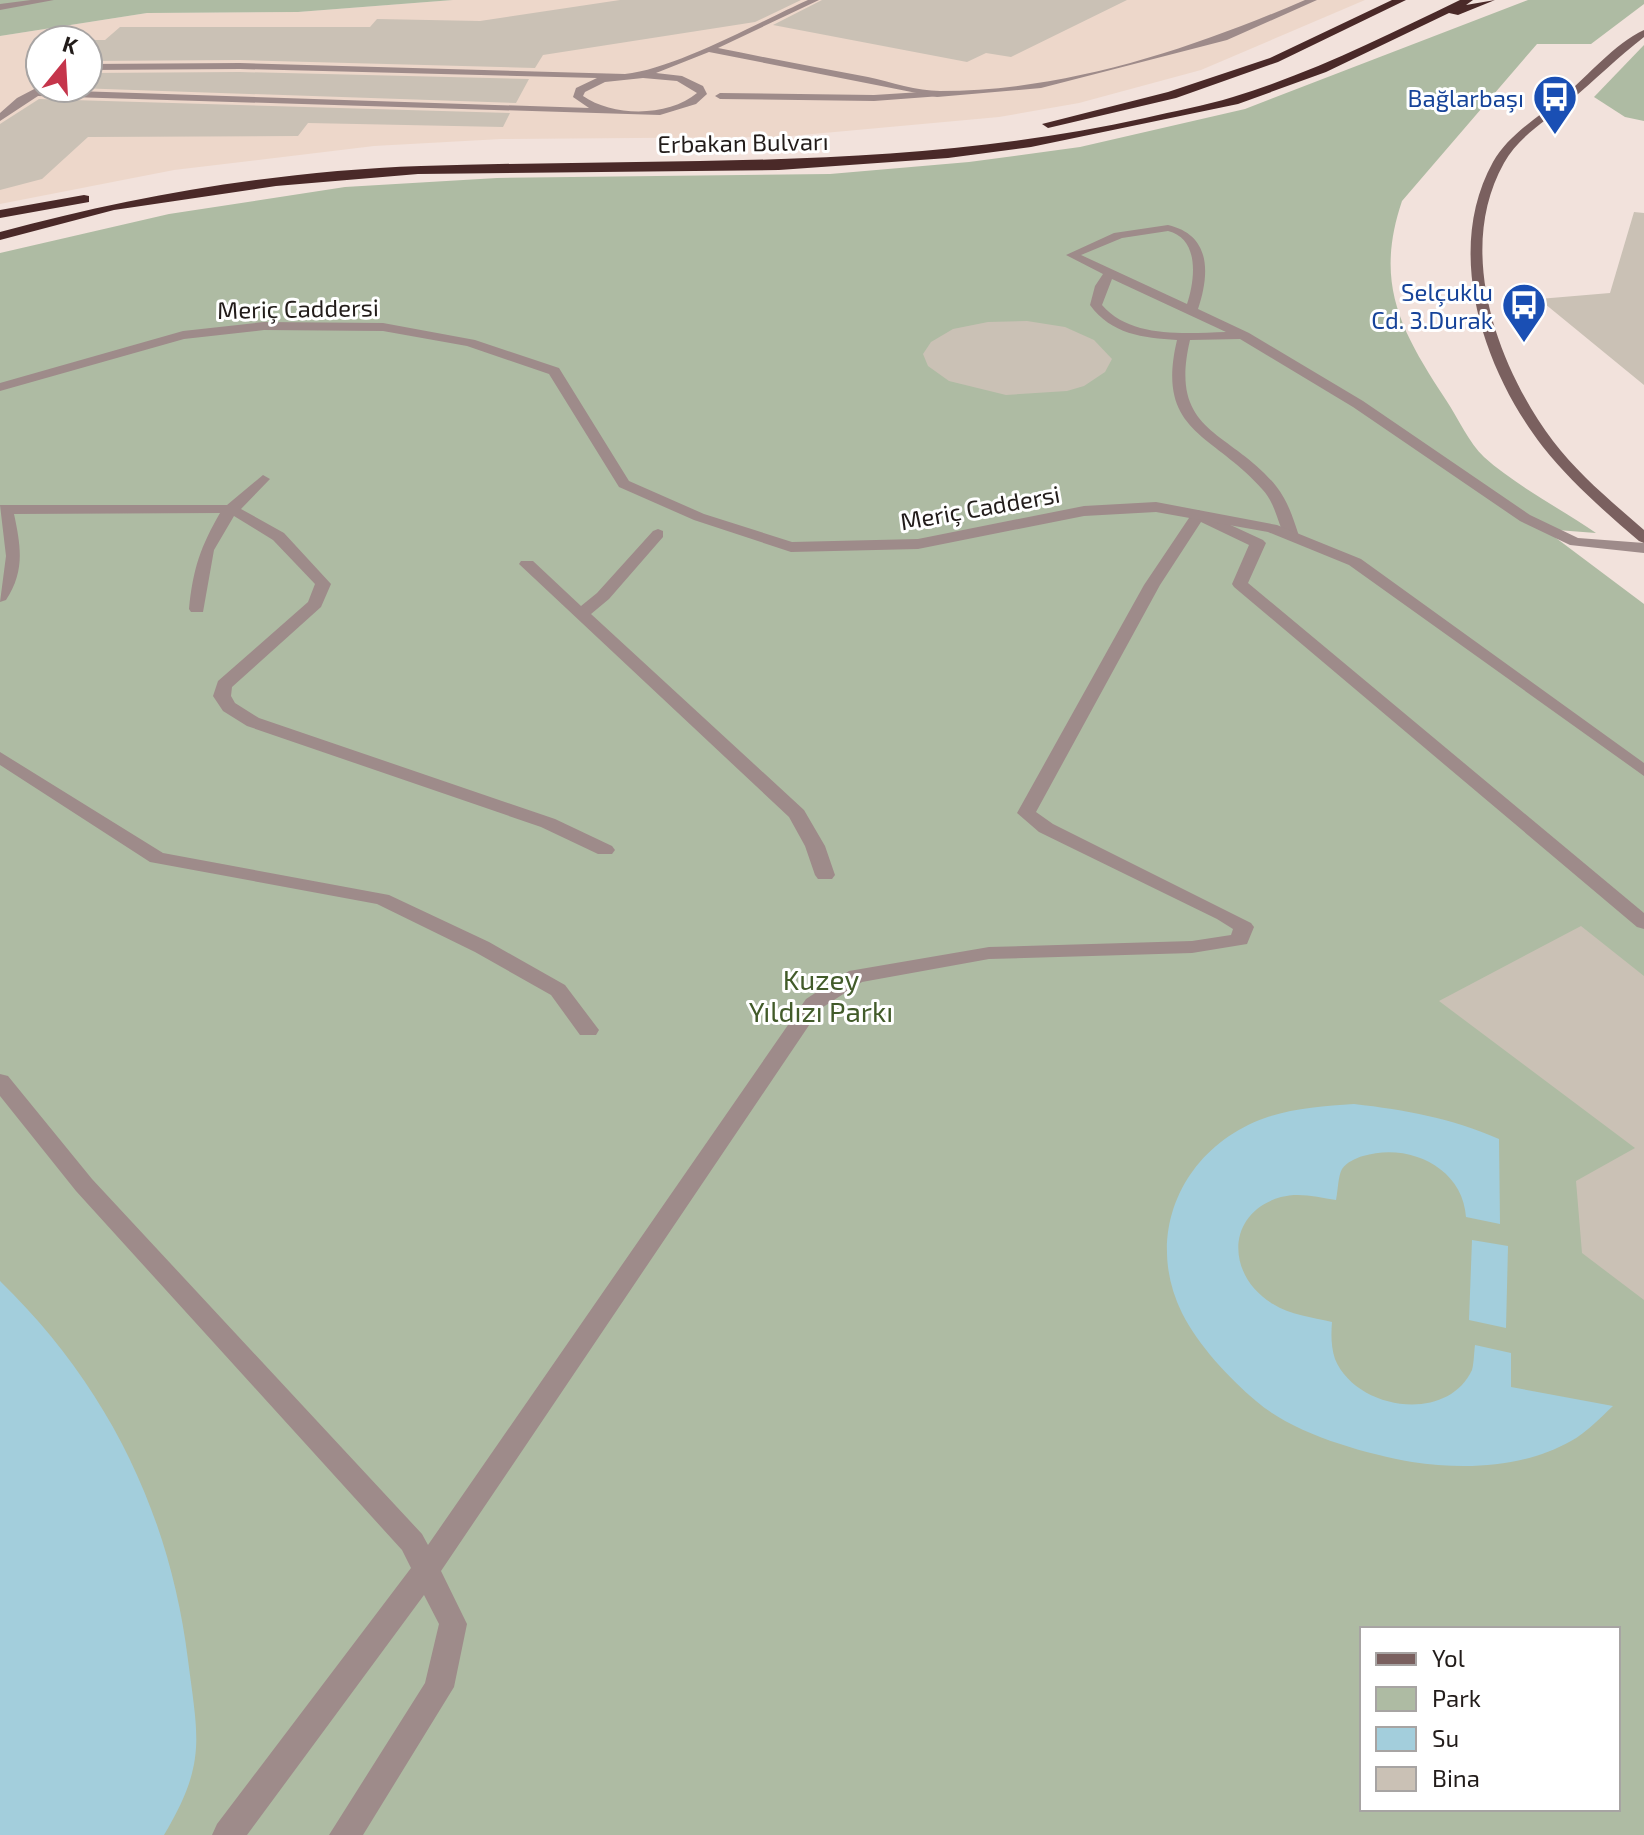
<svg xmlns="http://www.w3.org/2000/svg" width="1644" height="1835" viewBox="0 0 1644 1835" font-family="'Exo 2',sans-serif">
<rect width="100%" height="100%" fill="#f2e2dc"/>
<!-- education -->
<path fill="#edd7ca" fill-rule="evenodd" d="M453,0H1365L1201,70L1079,103L999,117L780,137L501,139L374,146L174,170L0,204V36L147,13L298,12ZM40,40H88V88H40Z"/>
<!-- green -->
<g fill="#aebba3" fill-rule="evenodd">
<path d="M0,0H453L298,12L147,13L0,36Z"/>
<path d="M1528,0H1644V4L1591,44H1537L1402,201C1374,284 1401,331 1446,400C1458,418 1469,443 1484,457C1515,485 1561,509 1596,533L1544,529L1644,604V1835H0V253L169,214L345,187L497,178L830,174L969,162L1080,147L1245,109ZM1362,1629H1618V1809H1362Z"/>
<path d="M1644,45V121L1625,117L1594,97Z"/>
</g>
<!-- water -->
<g fill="#a3cedc">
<path d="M1354,1104C1406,1110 1451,1118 1499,1139L1500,1224L1466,1217C1463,1167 1408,1142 1363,1156C1356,1158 1347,1162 1342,1169C1338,1176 1338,1191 1336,1200C1318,1197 1299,1192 1281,1197C1225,1213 1226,1276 1273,1304C1290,1315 1312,1317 1332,1322C1331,1334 1331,1347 1335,1359C1356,1410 1447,1424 1472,1370C1474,1363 1474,1352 1475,1345L1511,1353V1387L1613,1406C1600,1418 1586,1433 1571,1441C1523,1468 1465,1470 1412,1462C1363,1453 1294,1434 1256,1401C1229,1378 1198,1345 1182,1313C1143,1234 1183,1147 1265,1118C1293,1108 1324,1106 1354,1104Z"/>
<path d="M1472,1240L1508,1246L1506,1328L1469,1320Z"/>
<path d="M0,1281C107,1385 170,1513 188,1660C198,1738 207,1763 164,1835H0Z"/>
</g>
<!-- building -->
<g fill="#cac1b5">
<path d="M620,0H801L755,22L543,55L535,68L240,60L88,61V40H105L120,27H370L377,19L480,21Z"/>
<path d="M822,0H1127L1011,57L986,53L967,62L773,25Z"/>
<path d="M240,72L529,79L516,103L76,88H88V73Z"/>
<path d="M39,99L510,113L503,127L308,123L298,136L88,137L42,179L0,190V124Z"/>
<path d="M1634,212L1644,213V385L1539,299L1610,293Z"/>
<path d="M1027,321L1065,327L1094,340L1112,359L1105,372L1084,386L1067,391L1006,395L949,381L928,366L923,354L931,342L953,329L988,322Z"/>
<path d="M1581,926L1644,976V1300L1582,1253L1576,1181L1635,1148L1439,1001Z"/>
</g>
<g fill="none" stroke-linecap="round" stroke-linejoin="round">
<!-- lane -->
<g fill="#9e8b8a" fill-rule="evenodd">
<path d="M31,0H54L0,10V4Z"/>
<path d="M937,91L941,96L874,101L720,99L715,96L720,93L874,95Z"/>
<path d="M1168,225C1211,235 1210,273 1198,309L1249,333L1363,401L1530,515L1578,538L1644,543V553L1570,545L1520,521L1353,407L1240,339L1190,340C1168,434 1229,429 1276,486C1288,501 1293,518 1299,536L1296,539H1286C1277,522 1276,504 1262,489C1213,433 1155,433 1177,340C1143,338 1111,334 1090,305L1095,286L1103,274L1066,255L1114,233ZM1168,231C1200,239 1195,280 1187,304L1081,255L1122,238ZM1112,279L1226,332C1186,333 1131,339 1102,305Z"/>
<path d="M263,475L270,479L241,509L284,533L331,584L321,607L232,687L231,696L235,703L259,718L555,819L612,846L615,850L612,854H598L541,827L247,726L223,711L213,696L218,681L308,602L315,584L273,540L234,516L214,550L203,612H191L189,609C193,568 201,546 220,513L14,514C21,547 25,571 6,600L0,602L6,556L0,505H227Z"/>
<path d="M1198,510L1263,540L1266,543L1248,583L1644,913V929L1637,927L1234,587L1232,584L1249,545L1201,522L1160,585L1036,812L1053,824L1251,923L1254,927L1247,944L1192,953L989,959L862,982L820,1009L441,1571L467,1624L454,1687L363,1835H329L425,1683L439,1624L424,1595L247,1835H212L217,1824L411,1568L402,1550L76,1191L0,1096V1074L8,1076L92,1179L422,1534L428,1545L806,999L849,971L989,947L1192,941L1231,935L1233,929L1217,919L1039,832L1017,813L1144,585L1193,512Z"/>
<path d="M658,529L663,531V537L609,599L591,614L804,810L825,846L835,875L832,879H818L815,875L805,846L789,817L519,564L521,561H533L581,606L597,593L653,531Z"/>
<path d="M0,752L163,853L389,895L489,942L565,985L599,1030L596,1035H580L551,995L475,952L377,904L150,862L0,765Z"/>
</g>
<!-- street -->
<g fill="#9e8b8a" fill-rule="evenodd">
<path d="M808,0H819L718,48C768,58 818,68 868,77C891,82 917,91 940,91C1066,91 1191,49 1305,0H1317L1227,40L1041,88L937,97L709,52L656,73L682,76L703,86L707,94L696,104L660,115L38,96L0,121V113L17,98L40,86L48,88L46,90L589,108L573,97L576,88L597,78L240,69L88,70V64L240,63L625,74C675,69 759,22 808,0ZM643,78L677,81L697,93C669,117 613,117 583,96L585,92L605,82Z"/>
<path d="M264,322L383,323L475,340L559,368L629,481L704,514L792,542L918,539L1084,506L1156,502L1277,525L1361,559L1644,763V776L1349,565L1268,532L1156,512L1084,516L918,549L791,552L694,520L619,487L549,374L467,346L383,331L264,330L184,339L0,391V383L183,331Z"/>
</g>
<!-- secondary -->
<path fill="#7a605f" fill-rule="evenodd" d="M1644,30V37C1618,57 1595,80 1570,101C1548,119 1518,137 1504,163C1455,250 1497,366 1553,441C1579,475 1612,502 1644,530V543L1639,541C1605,512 1571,482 1543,447C1484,371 1443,252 1493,162C1509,134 1540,116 1564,96C1589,75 1614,44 1644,30Z"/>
<!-- highway -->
<g fill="#4a2928" fill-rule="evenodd">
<path d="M1392,0H1406L1278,62L1176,98L1048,128L1042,124L1168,92L1270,58Z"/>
<path d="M1460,0H1473L1466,5L1495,0L1458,15L1449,13L1326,72L1238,104L1031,147L948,158L779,170L418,174L276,186L114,210L0,240V232C137,195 279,171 421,166C664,158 906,171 1145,118C1174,111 1204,106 1233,97C1312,73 1385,36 1460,0Z"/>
<path d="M84,195L89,196V202L0,218V210Z"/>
</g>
</g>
<!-- icons -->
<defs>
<g id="bus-pin" transform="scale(2.3)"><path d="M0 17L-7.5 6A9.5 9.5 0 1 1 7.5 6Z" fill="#1a4fb4" stroke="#fff"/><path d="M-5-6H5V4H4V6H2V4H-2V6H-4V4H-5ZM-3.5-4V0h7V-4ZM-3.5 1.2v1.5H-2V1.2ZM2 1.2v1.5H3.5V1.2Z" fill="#fff"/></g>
</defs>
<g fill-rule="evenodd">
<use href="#bus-pin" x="1555" y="97"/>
<use href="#bus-pin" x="1524" y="305"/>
</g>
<g text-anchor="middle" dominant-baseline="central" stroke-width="6" stroke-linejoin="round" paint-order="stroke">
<!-- far-transit labels -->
<g font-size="24" fill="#164399" stroke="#fff" text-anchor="end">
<text x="1524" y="97">Bağlarbaşı</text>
<text x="1493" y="291">Selçuklu<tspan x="1493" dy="28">Cd. 3.Durak</tspan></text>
</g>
<!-- far-street labels -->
<g font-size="24" fill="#221c1a" stroke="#fff">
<text transform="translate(743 142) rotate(-1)">Erbakan Bulvarı</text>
<text transform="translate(298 308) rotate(-1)">Meriç Caddersi</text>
<text transform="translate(980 507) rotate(-10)">Meriç Caddersi</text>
</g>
<!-- park labels -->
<g font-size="28" fill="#425b2a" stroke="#fff">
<text x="821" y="979">Kuzey<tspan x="821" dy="32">Yıldızı Parkı</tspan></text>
</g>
</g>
<!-- legend -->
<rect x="1360" y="1627" width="260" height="184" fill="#ffffff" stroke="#a7a4a3" stroke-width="2"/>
<rect x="1376" y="1653" width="40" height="12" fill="#7a605f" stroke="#a7a4a3" stroke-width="2"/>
<text x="1432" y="1667" font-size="24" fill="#221c1a">Yol</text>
<rect x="1376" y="1687" width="40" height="24" fill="#aebba3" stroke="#a7a4a3" stroke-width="2"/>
<text x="1432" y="1707" font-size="24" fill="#221c1a">Park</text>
<rect x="1376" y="1727" width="40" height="24" fill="#a3cedc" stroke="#a7a4a3" stroke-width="2"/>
<text x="1432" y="1747" font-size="24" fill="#221c1a">Su</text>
<rect x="1376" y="1767" width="40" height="24" fill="#cac1b5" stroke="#a7a4a3" stroke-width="2"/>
<text x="1432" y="1787" font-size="24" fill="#221c1a">Bina</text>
<!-- north arrow -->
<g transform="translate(64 64) rotate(18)"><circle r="38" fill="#ffffff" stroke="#a7a4a3" stroke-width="2"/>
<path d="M0-6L14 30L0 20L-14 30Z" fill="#c5354b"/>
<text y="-12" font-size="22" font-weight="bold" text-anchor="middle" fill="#221c1a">K</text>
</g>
</svg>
